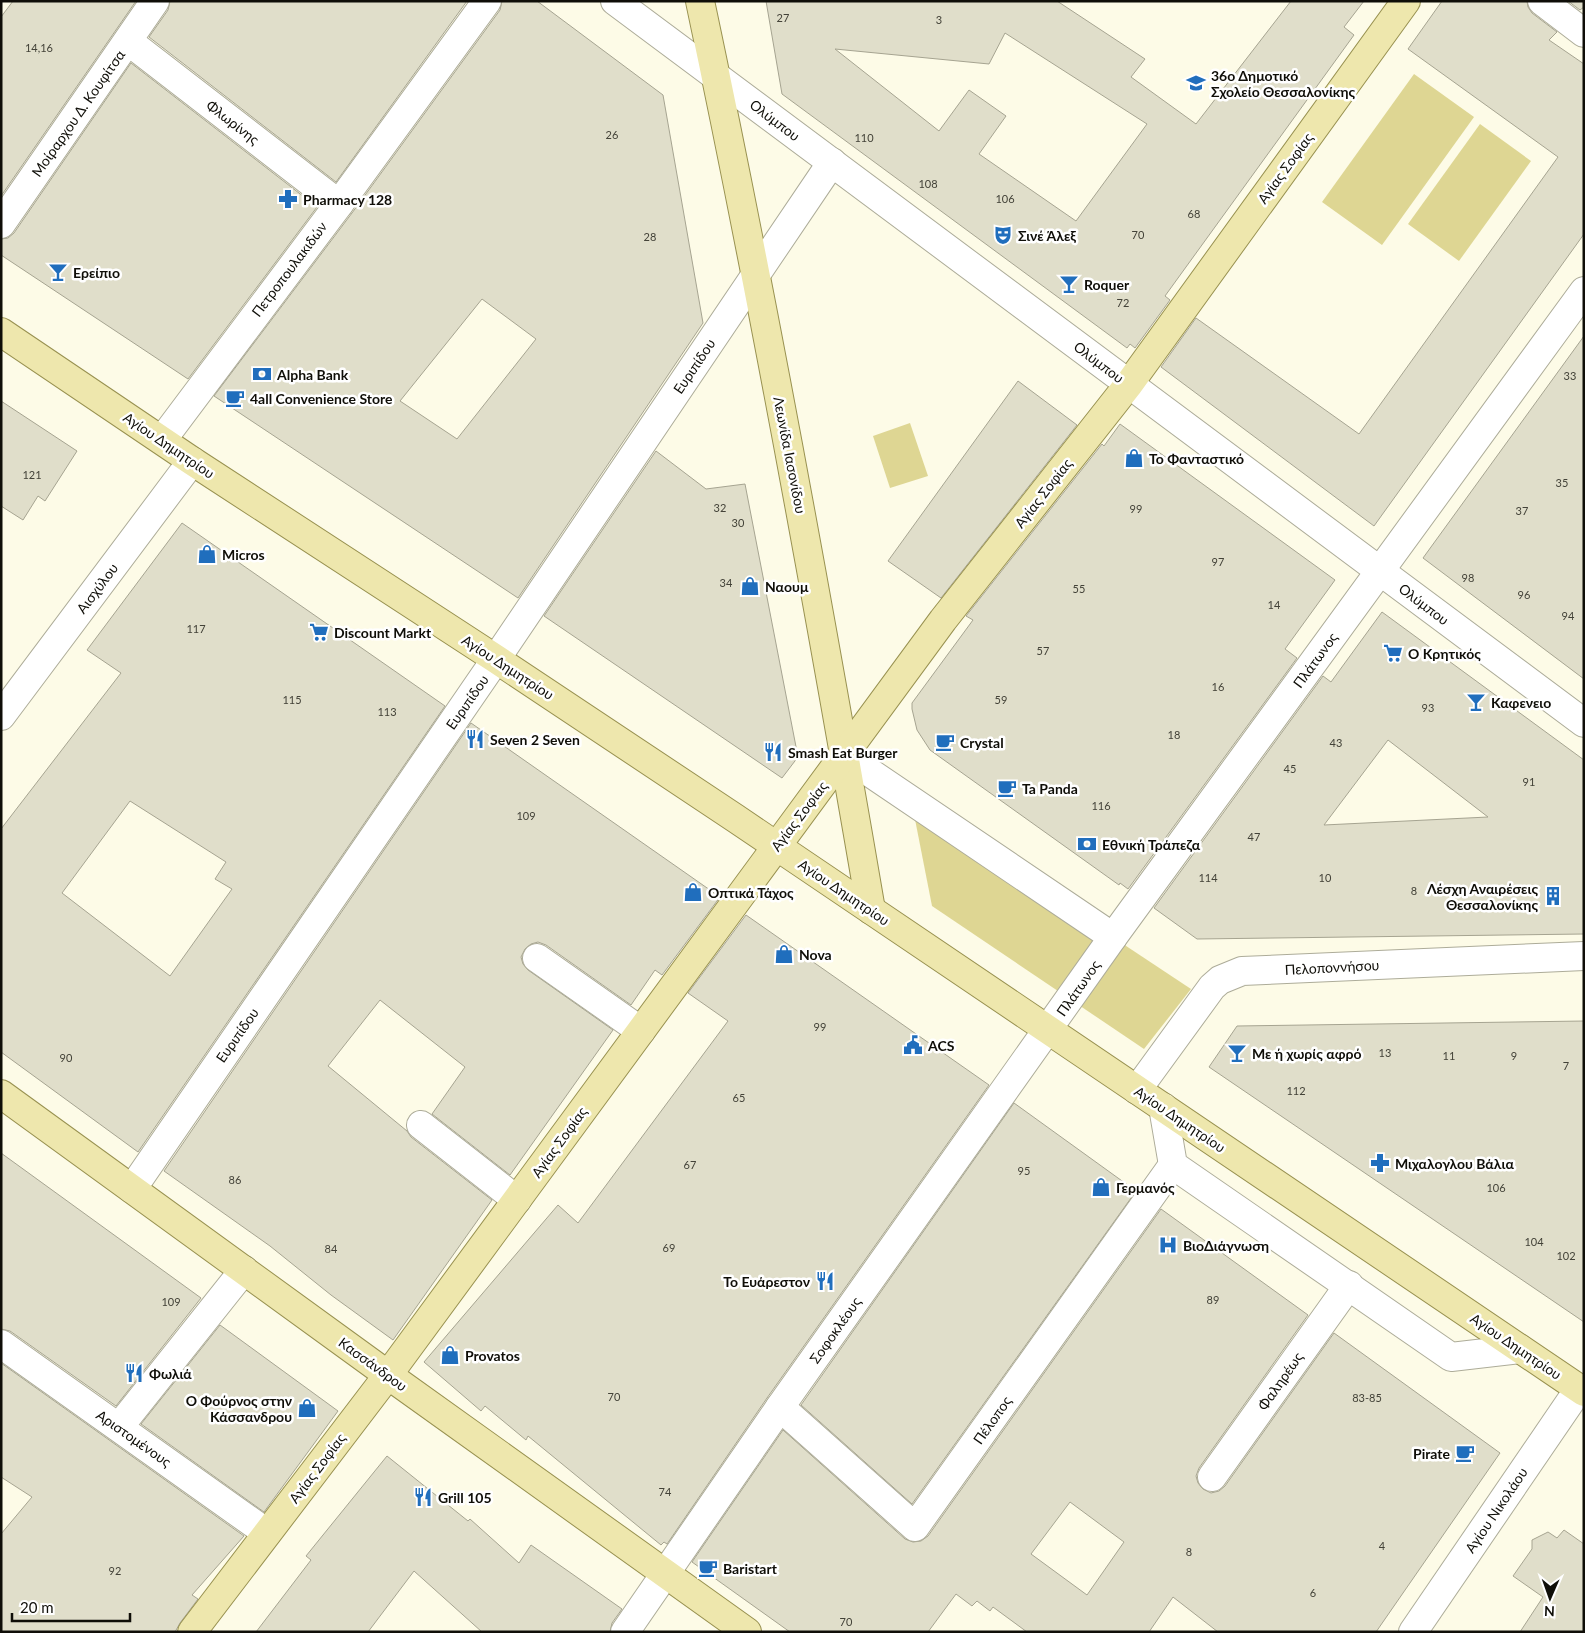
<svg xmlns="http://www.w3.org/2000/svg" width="1585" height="1633" viewBox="0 0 1585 1633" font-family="Lato,sans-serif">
<rect width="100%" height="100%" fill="#fdfbe7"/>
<!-- green -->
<g fill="#ded693">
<path d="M1414,74L1474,117L1382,245L1322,202Z"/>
<path d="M1480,124L1531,161L1459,261L1408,224Z"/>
<path d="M910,423L928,476L890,488L873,436Z"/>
<path d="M912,804L1191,989L1144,1049L932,906Z"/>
</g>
<!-- building -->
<g fill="#e0deca" stroke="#a6a491" fill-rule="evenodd">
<path d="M13,1H136L1,196V17Z"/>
<path d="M170,1H467L336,182L149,37L168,10Z"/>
<path d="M502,1H537L663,95L703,323L518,598L214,396L352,213L500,10ZM482,299L536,339L457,439L400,401Z"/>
<path d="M766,1H1057L1145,59L1131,77L1196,124L1291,1H1364L1344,27L1354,35L1165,296L1170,300L1135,348L1130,344L1127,348L782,94ZM1005,33L1147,124L1076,221L979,154L1006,116L969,90L939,131L835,49L989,64Z"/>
<path d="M1442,1H1527L1528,7L1532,13L1557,32L1549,40L1584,64V234L1374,526L1161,367L1196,318L1359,434L1558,157L1408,49Z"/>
<path d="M1568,1H1584V7L1580,10Z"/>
<path d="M131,63L317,207L188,379L1,255V239L8,238L14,233Z"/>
<path d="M1584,336V679L1423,558Z"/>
<path d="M1018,381L1077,425L941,598L888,561Z"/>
<path d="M1,401L77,451L45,501L38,496L23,520L1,506Z"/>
<path d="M1120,424L1335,580L1285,649L1297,658L1128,889L1120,883L1119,885L930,750L917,730L912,709V703L973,620L966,616L1102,444L1104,446Z"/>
<path d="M656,451L706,489L745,484L798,757L782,778L544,616Z"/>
<path d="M182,523L445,706L138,1152L1,1052V829L121,673L87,650ZM130,801L226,862L215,879L232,889L170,976L62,893Z"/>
<path d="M1382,612L1584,760V934L1197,939L1154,908L1323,676L1331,682ZM1388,740L1488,817L1324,825Z"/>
<path d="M471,723L720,897L662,975L655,970L631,1005L546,945L538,942L531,944L525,949L521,957L523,964L528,970L613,1030L510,1175L432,1114L465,1067L380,1000L328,1066L407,1131L411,1137L492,1200L393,1340L331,1295L270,1246L164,1171Z"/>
<path d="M746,915L989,1085L767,1398L667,1544L664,1542L661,1545L528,1436L526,1440L485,1406L481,1411L424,1362L558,1205L578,1223L728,1021L688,993Z"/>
<path d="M1584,1021V1322L1209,1067L1237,1026Z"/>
<path d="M1014,1103L1136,1191L912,1504L801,1405Z"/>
<path d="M1,1153L201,1298L116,1406L10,1331L1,1329Z"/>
<path d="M1161,1209L1308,1315L1199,1468L1196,1476L1198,1483L1203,1489L1211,1493L1219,1491L1225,1486L1334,1333L1500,1453L1376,1632H1218L1173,1597L1149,1632H1027L993,1607L990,1611L977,1601L972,1606L956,1594L928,1632H790L692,1562L783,1430L905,1539L913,1542L921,1541L928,1536ZM1070,1502L1124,1542L1087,1595L1031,1554Z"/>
<path d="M220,1325L338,1411L264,1512L141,1424Z"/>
<path d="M1,1363L244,1536L192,1595L198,1599L180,1623L175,1632H1V1534L32,1497L1,1477Z"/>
<path d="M387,1456L468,1521L470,1519L519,1563L531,1545L622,1609L612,1623L610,1632H482L414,1571L368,1632H256L311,1560L306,1556Z"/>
<path d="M1564,1530L1584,1544V1632H1520L1543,1597L1513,1576L1532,1549V1540L1548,1532L1557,1538Z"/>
</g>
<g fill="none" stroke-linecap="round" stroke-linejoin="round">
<!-- minor casing -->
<g stroke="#adac99" stroke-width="30">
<g id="minor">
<path d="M615,1L1584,723"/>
<path d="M1542,1L1584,33"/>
<path d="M128,41L339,204"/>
<path d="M1,224L155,1"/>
<path d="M162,440L339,204L487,1"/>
<path d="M1,716L192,461"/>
<path d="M844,755L1113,937"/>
<path d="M537,958L641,1031"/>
<path d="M1137,1090L1212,987L1220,980L1242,971L1584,956"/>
<path d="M1163,1107L1173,1165L1451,1357L1520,1349"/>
<path d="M421,1125L517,1200"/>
<path d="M132,1189L496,659L832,162"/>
<path d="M1,1344L267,1533"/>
<path d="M780,1407L915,1527L1173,1165"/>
<path d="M119,1427L244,1270"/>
<path d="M1212,1477L1349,1285"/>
<path d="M625,1632L780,1407L1113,937L1584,291"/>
<path d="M1413,1632L1579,1389"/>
</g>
</g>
<!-- major casing -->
<g stroke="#989150" stroke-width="30">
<g id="major">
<path d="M700,1C764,303 819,606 871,910"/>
<path d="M1,332L192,461L496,659L735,818L1584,1392"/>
<path d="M1,1094L388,1375L747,1632"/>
<path d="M192,1632L388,1375L943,620L1129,384L1406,1"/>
</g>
</g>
<!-- minor -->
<use href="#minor" stroke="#fff" stroke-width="28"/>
<!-- major -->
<use href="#major" stroke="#eee7ad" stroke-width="28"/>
</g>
<!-- icons -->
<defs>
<g id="school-bare" transform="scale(1.5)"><path d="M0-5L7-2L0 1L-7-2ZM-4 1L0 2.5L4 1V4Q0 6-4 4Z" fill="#206ebd" stroke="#fff" stroke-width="2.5" paint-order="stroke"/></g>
<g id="pharmacy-bare" transform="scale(1.5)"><path d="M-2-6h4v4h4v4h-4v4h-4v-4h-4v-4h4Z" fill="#206ebd" stroke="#fff" stroke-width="2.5" paint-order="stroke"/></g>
<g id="theatre-bare" transform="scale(1.5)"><path d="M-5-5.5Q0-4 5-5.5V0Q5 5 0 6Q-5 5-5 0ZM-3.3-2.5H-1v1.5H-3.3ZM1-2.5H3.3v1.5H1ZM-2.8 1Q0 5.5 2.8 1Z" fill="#206ebd" stroke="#fff" stroke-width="2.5" paint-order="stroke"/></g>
<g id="bar-bare" transform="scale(1.5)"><path d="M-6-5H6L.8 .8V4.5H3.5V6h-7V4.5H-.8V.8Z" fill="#206ebd" stroke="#fff" stroke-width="2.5" paint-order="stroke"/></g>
<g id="bank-bare" transform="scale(1.5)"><path d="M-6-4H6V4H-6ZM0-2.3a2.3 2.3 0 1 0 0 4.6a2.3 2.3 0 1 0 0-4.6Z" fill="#206ebd" stroke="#fff" stroke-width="2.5" paint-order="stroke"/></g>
<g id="cafe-bare" transform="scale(1.5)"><path d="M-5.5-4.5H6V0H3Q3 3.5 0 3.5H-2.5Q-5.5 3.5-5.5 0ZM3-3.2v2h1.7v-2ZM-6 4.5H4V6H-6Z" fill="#206ebd" stroke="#fff" stroke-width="2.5" paint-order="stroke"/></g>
<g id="shop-bare" transform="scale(1.5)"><path d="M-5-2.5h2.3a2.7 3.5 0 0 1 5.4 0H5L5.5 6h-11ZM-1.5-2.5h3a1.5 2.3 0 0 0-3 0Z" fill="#206ebd" stroke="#fff" stroke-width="2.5" paint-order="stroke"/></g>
<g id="supermarket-bare" transform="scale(1.5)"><path d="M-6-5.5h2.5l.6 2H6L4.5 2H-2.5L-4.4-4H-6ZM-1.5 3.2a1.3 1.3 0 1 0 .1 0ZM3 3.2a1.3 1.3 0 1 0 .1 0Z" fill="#206ebd" stroke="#fff" stroke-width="2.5" paint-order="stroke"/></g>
<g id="restaurant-bare" transform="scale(1.5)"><path d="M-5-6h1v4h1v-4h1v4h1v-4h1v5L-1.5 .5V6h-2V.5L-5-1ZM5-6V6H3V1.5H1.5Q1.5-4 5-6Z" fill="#206ebd" stroke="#fff" stroke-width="2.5" paint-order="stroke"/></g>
<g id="building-bare" transform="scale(1.5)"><path d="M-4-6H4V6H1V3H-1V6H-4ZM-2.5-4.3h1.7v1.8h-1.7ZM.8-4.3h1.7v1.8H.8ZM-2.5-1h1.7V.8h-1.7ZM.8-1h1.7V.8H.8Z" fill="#206ebd" stroke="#fff" stroke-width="2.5" paint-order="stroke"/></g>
<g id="civic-bare" transform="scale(1.5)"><path d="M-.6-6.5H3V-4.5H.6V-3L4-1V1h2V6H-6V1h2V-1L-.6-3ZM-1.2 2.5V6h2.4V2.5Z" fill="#206ebd" stroke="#fff" stroke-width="2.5" paint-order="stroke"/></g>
<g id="hospital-bare" transform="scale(1.5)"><path d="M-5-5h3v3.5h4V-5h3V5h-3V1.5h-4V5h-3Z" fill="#206ebd" stroke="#fff" stroke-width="2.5" paint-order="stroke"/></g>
</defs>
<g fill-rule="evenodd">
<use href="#school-bare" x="1196" y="83"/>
<use href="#pharmacy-bare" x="288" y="199"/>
<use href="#theatre-bare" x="1003" y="235"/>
<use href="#bar-bare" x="58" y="272"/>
<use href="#bar-bare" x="1069" y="284"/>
<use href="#bank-bare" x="262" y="374"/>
<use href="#cafe-bare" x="235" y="398"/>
<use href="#shop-bare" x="1134" y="458"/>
<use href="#shop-bare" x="207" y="554"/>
<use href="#shop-bare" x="750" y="586"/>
<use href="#supermarket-bare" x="319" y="632"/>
<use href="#supermarket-bare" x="1393" y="653"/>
<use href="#bar-bare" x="1476" y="702"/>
<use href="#restaurant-bare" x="475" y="739"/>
<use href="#cafe-bare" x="945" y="742"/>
<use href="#restaurant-bare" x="773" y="752"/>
<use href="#cafe-bare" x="1007" y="788"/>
<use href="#bank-bare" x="1087" y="844"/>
<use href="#shop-bare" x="693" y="892"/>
<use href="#building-bare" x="1553" y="896"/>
<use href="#shop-bare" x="784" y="954"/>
<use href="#civic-bare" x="913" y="1045"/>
<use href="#bar-bare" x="1237" y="1053"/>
<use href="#pharmacy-bare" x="1380" y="1163"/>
<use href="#shop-bare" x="1101" y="1187"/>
<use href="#hospital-bare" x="1168" y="1245"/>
<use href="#restaurant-bare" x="825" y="1281"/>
<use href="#shop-bare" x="450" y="1355"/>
<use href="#restaurant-bare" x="134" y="1373"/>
<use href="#shop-bare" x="307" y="1408"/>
<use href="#cafe-bare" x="1465" y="1453"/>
<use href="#restaurant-bare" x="423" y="1497"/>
<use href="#cafe-bare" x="708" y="1568"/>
</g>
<g text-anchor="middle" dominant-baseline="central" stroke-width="5" stroke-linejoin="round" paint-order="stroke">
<!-- number labels -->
<g font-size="11" fill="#434238">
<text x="783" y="17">27</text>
<text x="939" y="19">3</text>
<text x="39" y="47">14,16</text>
<text x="612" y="134">26</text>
<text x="864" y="137">110</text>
<text x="928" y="183">108</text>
<text x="1005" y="198">106</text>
<text x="1194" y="213">68</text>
<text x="1138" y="234">70</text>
<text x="650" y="236">28</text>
<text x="1123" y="302">72</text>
<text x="1570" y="375">33</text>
<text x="32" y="474">121</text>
<text x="1562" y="482">35</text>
<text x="720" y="507">32</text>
<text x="1136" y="508">99</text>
<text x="1522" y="510">37</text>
<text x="738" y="522">30</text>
<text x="1218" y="561">97</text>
<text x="1468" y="577">98</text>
<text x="726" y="582">34</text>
<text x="1079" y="588">55</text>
<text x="1524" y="594">96</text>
<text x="1274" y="604">14</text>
<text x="1568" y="615">94</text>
<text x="196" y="628">117</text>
<text x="1043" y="650">57</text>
<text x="1218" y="686">16</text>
<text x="292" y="699">115</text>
<text x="1001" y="699">59</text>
<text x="1428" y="707">93</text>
<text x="387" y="711">113</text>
<text x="1174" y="734">18</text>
<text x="1336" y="742">43</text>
<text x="1290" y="768">45</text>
<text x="1529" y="781">91</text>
<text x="1101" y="805">116</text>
<text x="526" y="815">109</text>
<text x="1254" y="836">47</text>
<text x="1208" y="877">114</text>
<text x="1325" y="877">10</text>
<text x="1414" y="890">8</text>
<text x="820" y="1026">99</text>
<text x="1385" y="1052">13</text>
<text x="1449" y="1055">11</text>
<text x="1514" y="1055">9</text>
<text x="66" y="1057">90</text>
<text x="1566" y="1065">7</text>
<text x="1296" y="1090">112</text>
<text x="739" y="1097">65</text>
<text x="690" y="1164">67</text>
<text x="1024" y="1170">95</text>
<text x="235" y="1179">86</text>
<text x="1496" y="1187">106</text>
<text x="1534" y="1241">104</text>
<text x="669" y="1247">69</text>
<text x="331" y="1248">84</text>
<text x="1566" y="1255">102</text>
<text x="1213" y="1299">89</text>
<text x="171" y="1301">109</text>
<text x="614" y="1396">70</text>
<text x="1367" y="1397">83-85</text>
<text x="665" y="1491">74</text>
<text x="1382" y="1545">4</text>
<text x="1189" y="1551">8</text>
<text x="115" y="1570">92</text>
<text x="1313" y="1592">6</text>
<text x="846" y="1621">70</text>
</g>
<!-- poi labels -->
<g font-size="14" font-weight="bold" fill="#0f0e08" stroke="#fff" text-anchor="start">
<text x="1211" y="75">36ο Δημοτικό<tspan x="1211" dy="16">Σχολείο Θεσσαλονίκης</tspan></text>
<text x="303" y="199">Pharmacy 128</text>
<text x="1018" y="235">Σινέ Άλεξ</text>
<text x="73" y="272">Ερείπιο</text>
<text x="1084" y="284">Roquer</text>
<text x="277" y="374">Alpha Bank</text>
<text x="250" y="398">4all Convenience Store</text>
<text x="1149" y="458">Το Φανταστικό</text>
<text x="222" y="554">Micros</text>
<text x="765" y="586">Ναουμ</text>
<text x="334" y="632">Discount Markt</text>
<text x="1408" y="653">Ο Κρητικός</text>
<text x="1491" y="702">Καφενειο</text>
<text x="490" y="739">Seven 2 Seven</text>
<text x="960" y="742">Crystal</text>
<text x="788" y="752">Smash Eat Burger</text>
<text x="1022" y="788">Ta Panda</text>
<text x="1102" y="844">Εθνική Τράπεζα</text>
<text x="1538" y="888" text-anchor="end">Λέσχη Αναιρέσεις<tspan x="1538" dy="16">Θεσσαλονίκης</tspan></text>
<text x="708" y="892">Οπτικά Τάχος</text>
<text x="799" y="954">Nova</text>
<text x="928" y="1045">ACS</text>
<text x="1252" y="1053">Με ή χωρίς αφρό</text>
<text x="1395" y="1163">Μιχαλογλου Βάλια</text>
<text x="1116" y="1187">Γερμανός</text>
<text x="1183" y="1245">ΒιοΔιάγνωση</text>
<text x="810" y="1281" text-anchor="end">Το Ευάρεστον</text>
<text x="465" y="1355">Provatos</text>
<text x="149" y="1373">Φωλιά</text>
<text x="292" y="1400" text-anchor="end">Ο Φούρνος στην<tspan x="292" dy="16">Κάσσανδρου</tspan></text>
<text x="1450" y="1453" text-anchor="end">Pirate</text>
<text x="438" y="1497">Grill 105</text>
<text x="723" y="1568">Baristart</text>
</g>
<!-- street labels -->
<g font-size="14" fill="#0f0e08" stroke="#fff">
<text transform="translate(78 113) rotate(-55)">Μοίραρχου Δ. Κουφίτσα</text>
<text transform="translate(775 120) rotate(37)">Ολύμπου</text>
<text transform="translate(233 122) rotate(38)">Φλωρίνης</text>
<text transform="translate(1285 168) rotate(-54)">Αγίας Σοφίας</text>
<text transform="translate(289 269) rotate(-53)">Πετροπουλακιδών</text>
<text transform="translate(1099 362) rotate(37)">Ολύμπου</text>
<text transform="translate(694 366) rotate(-56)">Ευριπίδου</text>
<text transform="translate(169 445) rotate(34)">Αγίου Δημητρίου</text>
<text transform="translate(790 455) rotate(79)">Λεωνίδα Ιασονίδου</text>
<text transform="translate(1043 493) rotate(-52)">Αγίας Σοφίας</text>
<text transform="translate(97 588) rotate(-53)">Αισχύλου</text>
<text transform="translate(1424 604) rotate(37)">Ολύμπου</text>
<text transform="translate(1315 660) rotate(-54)">Πλάτωνος</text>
<text transform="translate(508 667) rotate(33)">Αγίου Δημητρίου</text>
<text transform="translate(467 702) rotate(-55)">Ευριπίδου</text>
<text transform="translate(799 816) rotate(-53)">Αγίας Σοφίας</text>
<text transform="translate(844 892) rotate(34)">Αγίου Δημητρίου</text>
<text transform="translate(1332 967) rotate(-3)">Πελοποννήσου</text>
<text transform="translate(1078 988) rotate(-55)">Πλάτωνος</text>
<text transform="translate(237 1035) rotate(-55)">Ευριπίδου</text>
<text transform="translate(1180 1119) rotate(34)">Αγίου Δημητρίου</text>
<text transform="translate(559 1142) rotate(-54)">Αγίας Σοφίας</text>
<text transform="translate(835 1330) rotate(-55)">Σοφοκλέους</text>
<text transform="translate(1516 1346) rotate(34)">Αγίου Δημητρίου</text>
<text transform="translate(373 1364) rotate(36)">Κασσάνδρου</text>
<text transform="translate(1280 1381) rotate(-55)">Φαληρέως</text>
<text transform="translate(992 1420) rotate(-55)">Πέλοπος</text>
<text transform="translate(134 1438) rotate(35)">Αριστομένους</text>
<text transform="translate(317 1468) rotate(-53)">Αγίας Σοφίας</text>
<text transform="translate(1496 1510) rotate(-56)">Αγίου Νικολάου</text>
</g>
</g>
<!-- border -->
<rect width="1585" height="1633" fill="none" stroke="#0f0e08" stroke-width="5"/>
<!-- north arrow -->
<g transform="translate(1550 1598) rotate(182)" stroke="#ffffff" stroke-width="4" paint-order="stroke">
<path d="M0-4L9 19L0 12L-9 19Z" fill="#0f0e08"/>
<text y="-8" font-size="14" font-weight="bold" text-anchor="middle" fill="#0f0e08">N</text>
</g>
<!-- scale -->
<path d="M12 1613v8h118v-8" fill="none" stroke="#0f0e08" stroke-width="2.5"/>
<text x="20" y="1613" font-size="15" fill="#0f0e08" stroke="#ffffff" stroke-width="4" paint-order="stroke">20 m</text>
</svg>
